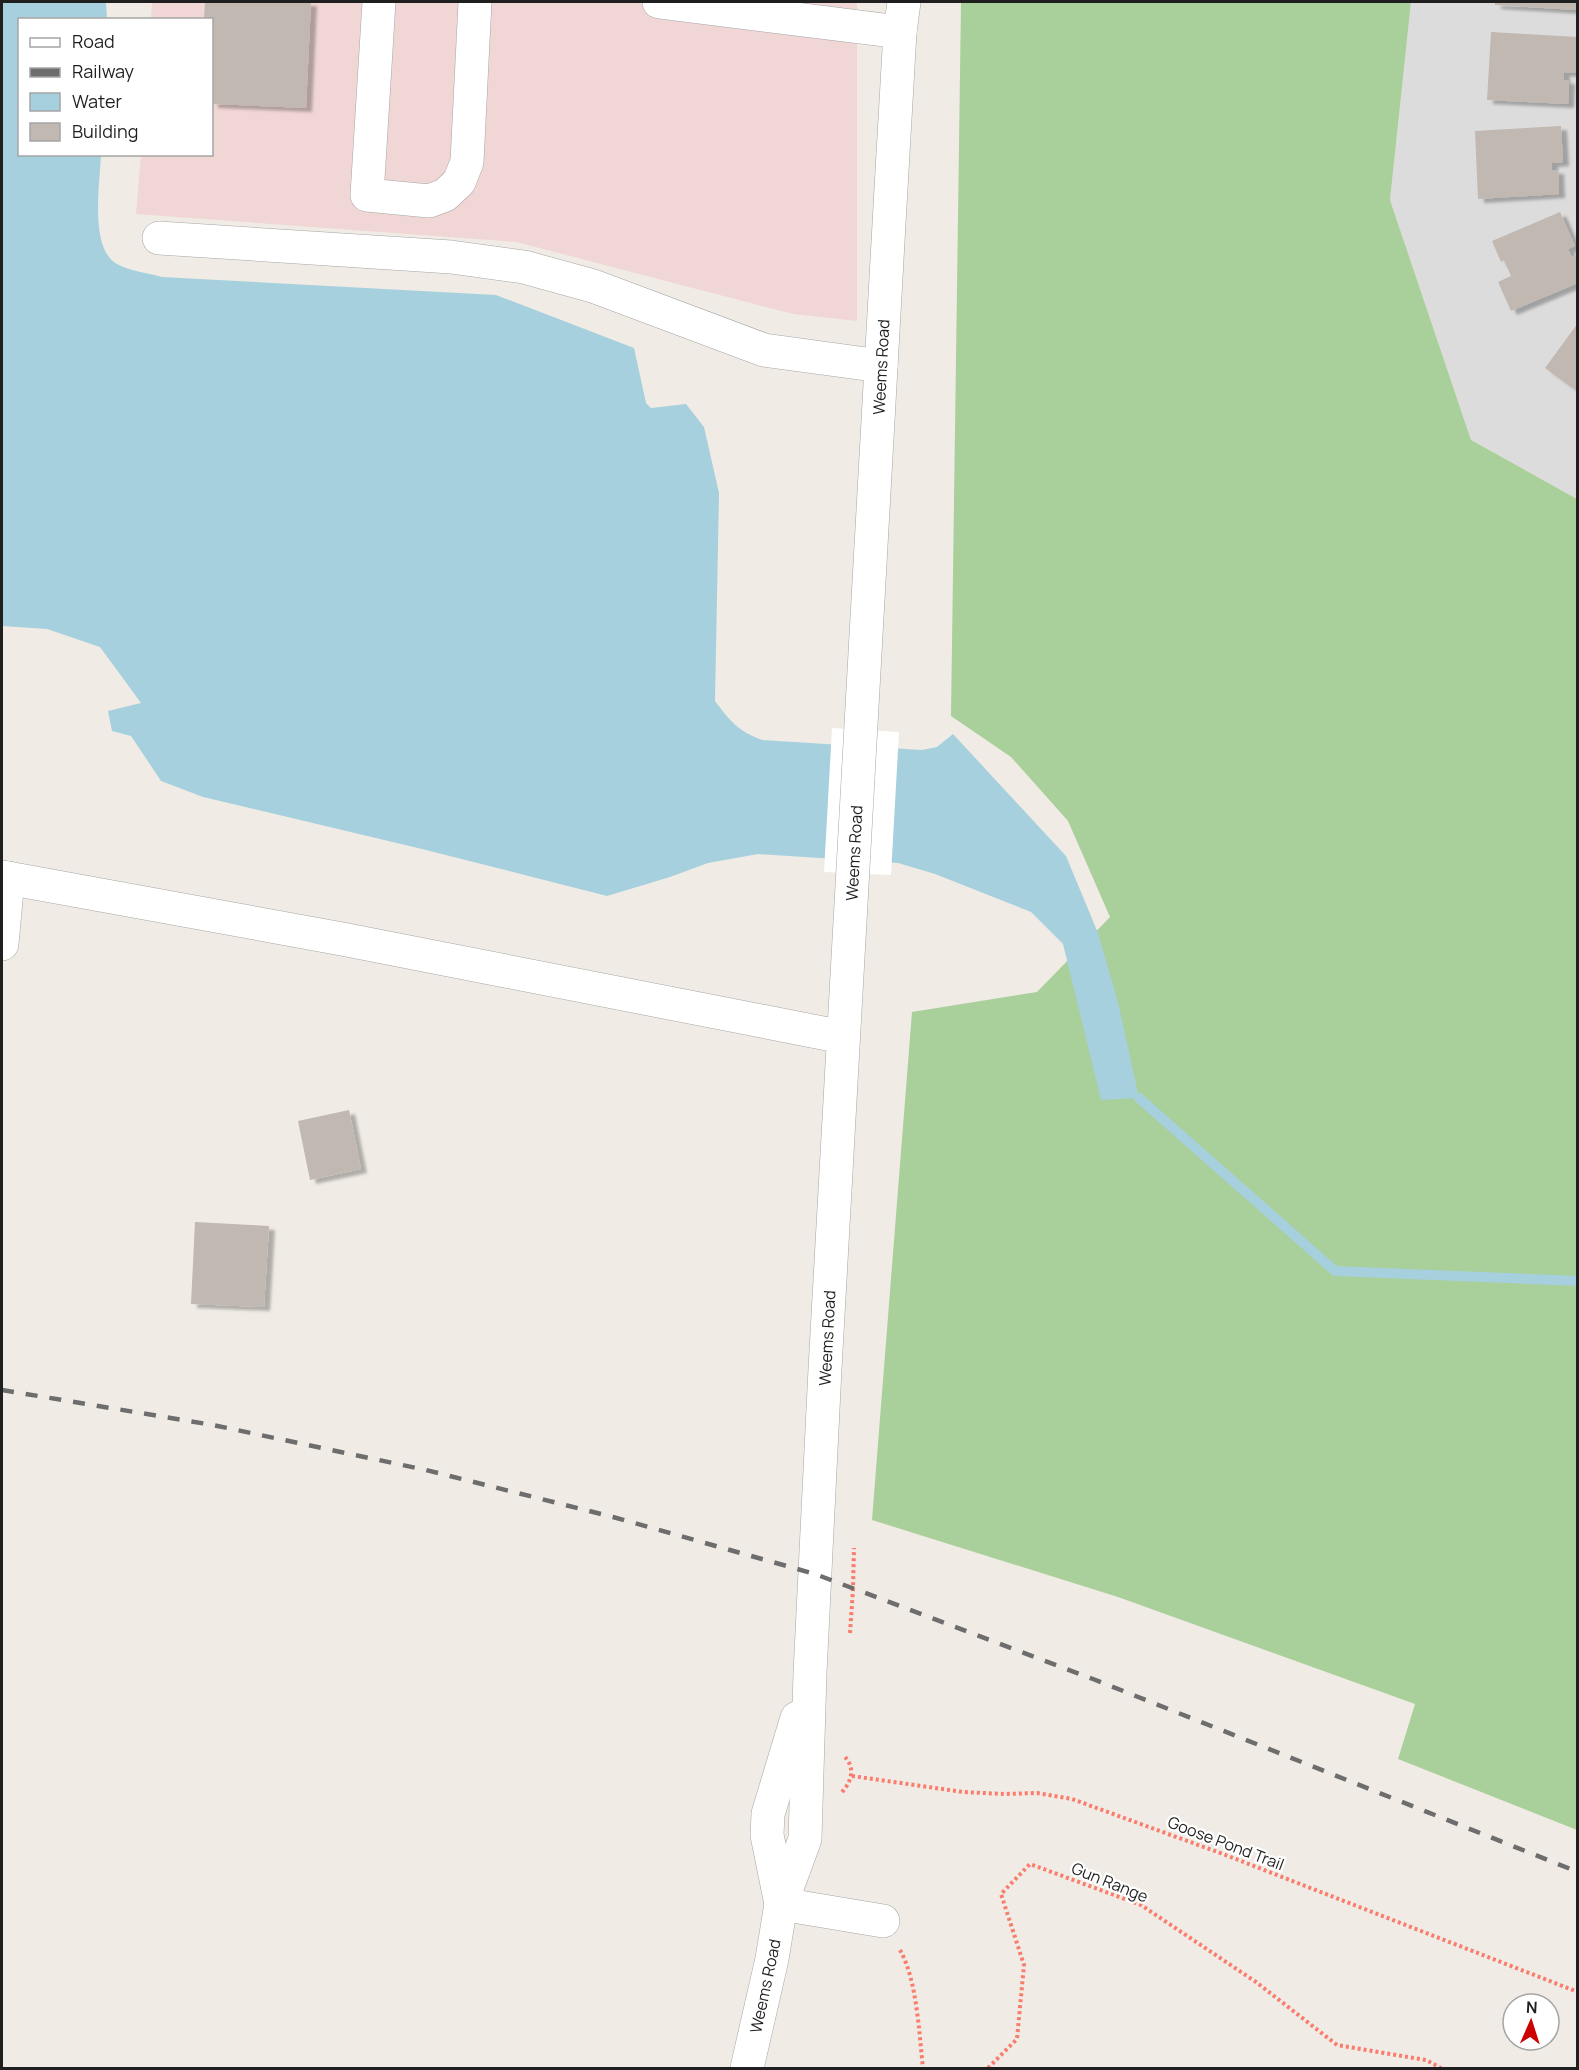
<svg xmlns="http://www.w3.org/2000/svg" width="1579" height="2070" viewBox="0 0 1579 2070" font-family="Manrope,sans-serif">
<defs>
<filter id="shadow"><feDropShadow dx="6" dy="4" stdDeviation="1.5" flood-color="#0004"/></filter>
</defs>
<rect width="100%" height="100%" fill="#f0ece5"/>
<!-- residential -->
<path fill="#dddcdc" d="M1411,2H1577V499L1471,440L1390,200Z"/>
<!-- commercial -->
<path fill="#f0d6d4" d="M152,2H857V321L793,314L516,242L136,214L141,155L212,154V20L151,19Z"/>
<!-- forest -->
<path fill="#a9cf9a" d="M961,2H1411L1390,200L1471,440L1577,499V1830L1398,1759L1415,1704L1118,1597L872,1520L912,1012L1037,992L1110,917L1068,821L1011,757L951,716Z"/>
<!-- water -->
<path fill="#a6d0dd" d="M2,2H106L107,19L20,20V154L101,155C100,182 89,249 117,264C130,271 148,273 162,277L496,295L634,348L646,403L651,408L686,404L704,427L719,493L715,701C730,721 738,731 762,740L922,750L937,747L953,734L1066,856L1098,933L1118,1002L1139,1098L1101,1100L1063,944L1031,912L935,874L898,863L758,854L708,863L670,877L607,896L422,849L203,797L161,781L131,736L112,731L108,711L141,703L100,647L47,629L2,626Z"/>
<!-- pier -->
<path fill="#fff" d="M832,728L899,732L891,875L824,872Z"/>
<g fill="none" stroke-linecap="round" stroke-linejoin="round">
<!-- stream -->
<path stroke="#a6d0dd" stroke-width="10" d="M1139,1098L1335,1271L1578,1281"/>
</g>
<!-- building -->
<g fill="#c0b8b1" filter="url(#shadow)">
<path d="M205,2H311L306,108L212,104V20H204Z"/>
<path d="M1495,2H1577L1576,10L1495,5Z"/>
<path d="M1491,32L1578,37L1576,73L1564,72V80H1569L1568,104L1487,100Z"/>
<path d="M1561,126L1563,162L1552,163V170H1558L1559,194L1478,199L1475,131Z"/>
<path d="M1560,212L1575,246L1568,249L1572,257L1577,255L1578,257V283L1511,311L1498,282L1511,276L1504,260L1501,262L1492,241Z"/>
<path d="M1578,323V392L1545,368Z"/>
<path d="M349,1110L361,1169L310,1180L298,1121Z"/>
<path d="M195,1222L269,1226L264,1307L191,1304Z"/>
</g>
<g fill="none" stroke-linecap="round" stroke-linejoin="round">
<!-- minor casing -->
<g stroke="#a6a6a6" stroke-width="34">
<g id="minor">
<path d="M379,2L367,195L429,201L445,195L459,182L467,162L475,2"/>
<path d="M659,2L900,32"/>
<path d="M159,238L451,257L524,267L593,286L764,350L881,366"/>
<path d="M2,877L342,939L843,1037"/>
<path d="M2,944L8,878"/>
<path d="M781,1904L767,1835L768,1814L797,1718"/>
<path d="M781,1904L883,1921"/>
<path d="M747,2068L772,1959L781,1904L805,1839L810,1673L825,1369L890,206L900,32L904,2"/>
</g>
</g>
<!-- path -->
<g stroke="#f97c6d" stroke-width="4" stroke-dasharray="3 3" stroke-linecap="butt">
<path d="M850,1633L853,1589L854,1548"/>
<path d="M852,1776L963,1792L1004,1794L1037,1793L1072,1799L1223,1854L1578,1992"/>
<path d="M842,1792C853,1780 855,1766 843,1755"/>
<path d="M900,1950C917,1980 919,2033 923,2068"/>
<path d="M988,2068L1017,2039L1024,1965L1001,1894L1030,1864L1141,1905L1256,1982L1337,2045L1426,2060L1441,2068"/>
</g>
<!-- minor -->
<use href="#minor" stroke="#fff" stroke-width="33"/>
<!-- rail -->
<path stroke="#6d6d6d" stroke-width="4.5" stroke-dasharray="12 12" stroke-linecap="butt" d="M2,1390L213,1425L426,1470L613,1517L815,1574L1093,1679L1578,1872"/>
</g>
<g text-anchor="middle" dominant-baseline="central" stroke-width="4.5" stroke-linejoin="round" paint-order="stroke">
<!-- street labels -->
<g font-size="16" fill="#1f1f1f" stroke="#fff">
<text transform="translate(881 367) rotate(-87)">Weems Road</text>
<text transform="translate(854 853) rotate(-87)">Weems Road</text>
<text transform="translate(827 1338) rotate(-87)">Weems Road</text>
<text transform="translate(1226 1843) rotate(21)">Goose Pond Trail</text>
<text transform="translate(1110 1882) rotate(22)">Gun Range</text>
<text transform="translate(765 1986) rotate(-78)">Weems Road</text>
</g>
</g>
<!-- border -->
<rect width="1579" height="2070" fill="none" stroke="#1f1f1f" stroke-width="6"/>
<!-- legend -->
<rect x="18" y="18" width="195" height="138" fill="#ffffff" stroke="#a5a5a5" stroke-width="1.5"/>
<rect x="30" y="38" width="30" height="9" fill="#ffffff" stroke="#a5a5a5" stroke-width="1.5"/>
<text x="72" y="48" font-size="18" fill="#1f1f1f">Road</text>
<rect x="30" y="68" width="30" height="9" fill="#6d6d6d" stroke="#a5a5a5" stroke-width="1.5"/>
<text x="72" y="78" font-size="18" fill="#1f1f1f">Railway</text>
<rect x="30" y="93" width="30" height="18" fill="#a6d0dd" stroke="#a5a5a5" stroke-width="1.5"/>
<text x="72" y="108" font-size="18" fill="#1f1f1f">Water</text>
<rect x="30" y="123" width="30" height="18" fill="#c0b8b1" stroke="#a5a5a5" stroke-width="1.5"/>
<text x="72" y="138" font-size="18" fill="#1f1f1f">Building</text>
<!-- north arrow -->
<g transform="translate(1531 2022) rotate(3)"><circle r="28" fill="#ffffff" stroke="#a5a5a5" stroke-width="1.5"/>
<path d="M0-4.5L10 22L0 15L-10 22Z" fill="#cd0301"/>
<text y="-9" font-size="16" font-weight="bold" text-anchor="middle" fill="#1f1f1f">N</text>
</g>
</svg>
